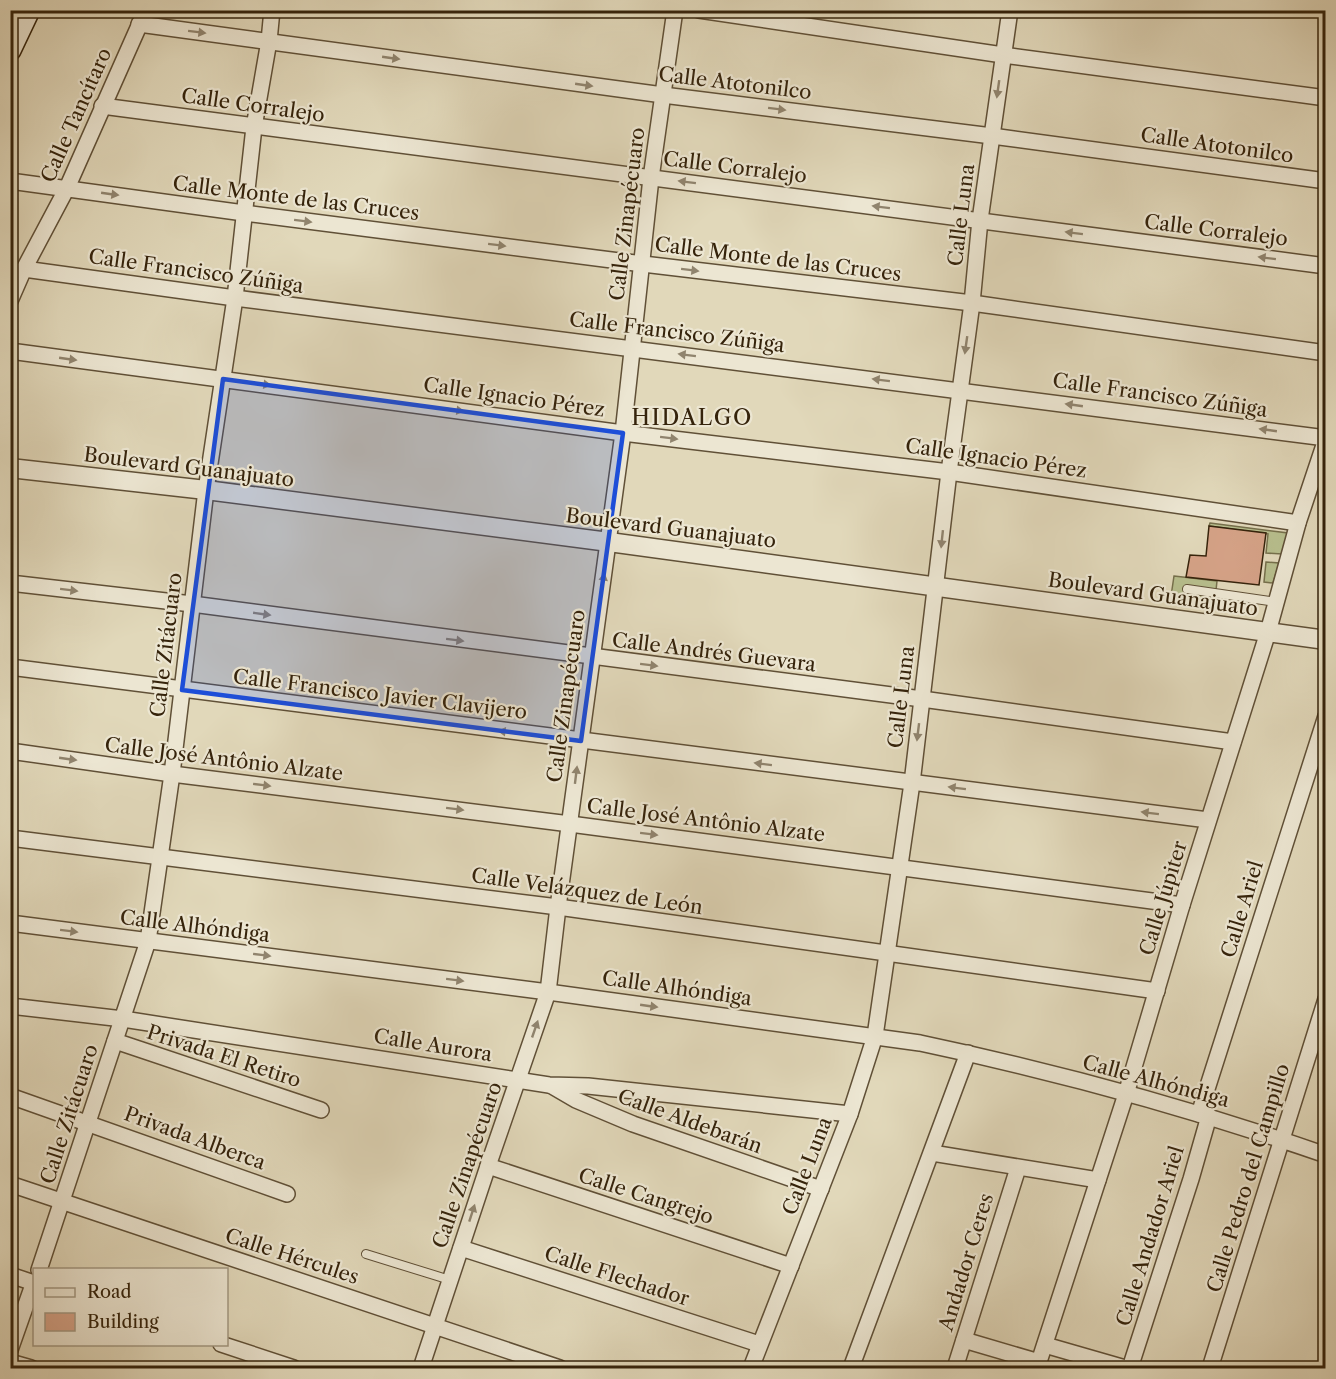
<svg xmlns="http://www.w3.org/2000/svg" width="1336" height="1379" viewBox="0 0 1336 1379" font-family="'Libre Caslon Text',serif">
<rect width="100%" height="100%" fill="#e1d8ba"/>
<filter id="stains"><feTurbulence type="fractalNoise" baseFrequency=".00333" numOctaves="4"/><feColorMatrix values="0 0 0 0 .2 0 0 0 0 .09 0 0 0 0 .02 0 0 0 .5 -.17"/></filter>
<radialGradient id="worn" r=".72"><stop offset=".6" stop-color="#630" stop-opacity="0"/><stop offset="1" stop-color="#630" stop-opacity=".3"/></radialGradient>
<!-- green -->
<g fill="#b7be8d" stroke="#76704c" stroke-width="1.5">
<path d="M1210,523L1288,533L1282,554L1266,553L1268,534L1209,526Z"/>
<path d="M1266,562L1279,563L1273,583L1264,582Z"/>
<path d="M1174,576L1217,581L1214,609L1170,603Z"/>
</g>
<!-- building -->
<path fill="#d5a287" stroke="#35230b" stroke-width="1.5" d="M1209,526L1266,533L1259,585L1186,577L1190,555L1206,556Z"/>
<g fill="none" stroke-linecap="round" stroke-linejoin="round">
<!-- service casing -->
<g stroke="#605037" stroke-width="10">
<g id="service">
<path d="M1187,589L1276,602"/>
<path d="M366,1254L450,1280"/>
</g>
</g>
<!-- minor casing -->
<g stroke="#605037" stroke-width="18">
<g id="minor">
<path d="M699,10L1003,55L1326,98"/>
<path d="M139,24L663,95L992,136L1326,181"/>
<path d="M102,106L1326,266"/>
<path d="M10,181L244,213L643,264L972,303L1326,353"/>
<path d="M24,269L235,298L1326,438"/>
<path d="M10,301L24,269L67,188L146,10"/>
<path d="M10,351L623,433L949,472L1298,523"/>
<path d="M10,583L192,604L922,699L1233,742"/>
<path d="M10,667L1208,820"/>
<path d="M10,751L172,774L570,824L1182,905"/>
<path d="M10,838L558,907L1157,991"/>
<path d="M10,923L548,992L920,1043C1057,1072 1193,1109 1326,1155"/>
<path d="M10,1006L123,1019L549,1085L588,1086L850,1114"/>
<path d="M115,1041L321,1110"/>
<path d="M552,1086L576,1100L633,1124L821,1189"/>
<path d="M10,1096L287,1194"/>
<path d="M1199,1114L1326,716"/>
<path d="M932,1153L1098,1180"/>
<path d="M488,1166L791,1266"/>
<path d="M10,1184L560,1368"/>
<path d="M461,1248L759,1344"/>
<path d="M39,1270L148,941L172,774L206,490L235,298L254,127L269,41L272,10"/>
<path d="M10,1275L34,1283"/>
<path d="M964,1340L1039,1362"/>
<path d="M221,1344L294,1368"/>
<path d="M1045,1345L1125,1368"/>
<path d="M10,1350L34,1282"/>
<path d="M10,1362L31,1368"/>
<path d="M421,1368L488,1166L548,992L558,907L623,433L651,178L675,10"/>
<path d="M751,1368L850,1114L875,1036L912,783L949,472L972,303L980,220L1010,10"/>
<path d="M851,1368L968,1053"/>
<path d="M955,1368L1018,1168"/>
<path d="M1037,1368L1126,1094L1182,905L1268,632L1298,523L1326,439"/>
<path d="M1130,1368L1191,1179L1209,1116"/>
<path d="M1210,1368L1326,999"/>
</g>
</g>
<!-- tertiary casing -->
<g stroke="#605037" stroke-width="21">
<path id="tertiary" d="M10,468L206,490L609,542L1326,640"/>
</g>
<!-- secondary casing -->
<g stroke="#35230b" stroke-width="24">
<path id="secondary" d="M10,50L29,10"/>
</g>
<!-- service -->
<use href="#service" stroke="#ece6d2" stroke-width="8"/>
<!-- minor -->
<use href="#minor" stroke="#ece6d2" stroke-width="15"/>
<!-- tertiary -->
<use href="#tertiary" stroke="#ece6d2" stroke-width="18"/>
<!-- secondary -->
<use href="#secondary" stroke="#ece6d2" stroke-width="21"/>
</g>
<!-- one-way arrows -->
<defs><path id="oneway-solid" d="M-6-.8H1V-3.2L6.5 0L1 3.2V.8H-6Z" transform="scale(1.5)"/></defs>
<g fill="#90846e">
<use href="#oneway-solid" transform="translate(197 32) rotate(7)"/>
<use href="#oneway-solid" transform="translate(391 58) rotate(8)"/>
<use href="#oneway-solid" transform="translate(584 85) rotate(8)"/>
<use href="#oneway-solid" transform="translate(998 89) rotate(98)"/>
<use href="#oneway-solid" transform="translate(777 109) rotate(7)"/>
<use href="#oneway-solid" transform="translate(687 182) rotate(-173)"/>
<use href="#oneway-solid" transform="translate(110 194) rotate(8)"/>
<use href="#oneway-solid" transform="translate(881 207) rotate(-173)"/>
<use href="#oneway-solid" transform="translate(303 221) rotate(7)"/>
<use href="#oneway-solid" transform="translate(1074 233) rotate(-173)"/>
<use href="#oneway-solid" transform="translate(497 245) rotate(7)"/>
<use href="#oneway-solid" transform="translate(1267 258) rotate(-173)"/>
<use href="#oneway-solid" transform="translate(690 270) rotate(7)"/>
<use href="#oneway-solid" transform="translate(966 345) rotate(98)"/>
<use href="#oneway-solid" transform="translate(687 355) rotate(-173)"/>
<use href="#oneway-solid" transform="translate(68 359) rotate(8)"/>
<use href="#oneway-solid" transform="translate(881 380) rotate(-173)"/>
<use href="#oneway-solid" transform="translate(262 384) rotate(8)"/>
<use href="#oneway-solid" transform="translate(1074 405) rotate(-172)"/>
<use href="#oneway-solid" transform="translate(455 410) rotate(8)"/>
<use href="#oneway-solid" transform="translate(1268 430) rotate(-172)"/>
<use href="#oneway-solid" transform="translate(669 438) rotate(7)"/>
<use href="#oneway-solid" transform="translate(942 539) rotate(96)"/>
<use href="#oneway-solid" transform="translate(603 582) rotate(-82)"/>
<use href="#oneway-solid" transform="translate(69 590) rotate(7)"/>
<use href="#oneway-solid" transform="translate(262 614) rotate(8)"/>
<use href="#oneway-solid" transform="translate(455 640) rotate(7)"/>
<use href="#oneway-solid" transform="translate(649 665) rotate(7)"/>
<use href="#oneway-solid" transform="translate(507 732) rotate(-173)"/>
<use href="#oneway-solid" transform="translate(918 732) rotate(97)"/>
<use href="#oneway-solid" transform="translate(68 759) rotate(8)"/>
<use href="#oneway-solid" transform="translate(763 764) rotate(-173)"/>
<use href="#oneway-solid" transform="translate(576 775) rotate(-83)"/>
<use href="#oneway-solid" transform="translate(262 785) rotate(7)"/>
<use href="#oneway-solid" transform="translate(957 788) rotate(-173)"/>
<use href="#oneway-solid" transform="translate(455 809) rotate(7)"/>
<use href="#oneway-solid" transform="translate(1150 813) rotate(-173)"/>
<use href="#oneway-solid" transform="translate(649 834) rotate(7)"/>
<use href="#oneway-solid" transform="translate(69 931) rotate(7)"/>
<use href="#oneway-solid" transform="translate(262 955) rotate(7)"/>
<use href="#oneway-solid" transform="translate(455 980) rotate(7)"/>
<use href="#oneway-solid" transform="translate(649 1006) rotate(8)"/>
<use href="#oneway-solid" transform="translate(535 1029) rotate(-71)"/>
<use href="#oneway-solid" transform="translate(472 1213) rotate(-72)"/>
</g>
<!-- marked area -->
<path fill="#1d4ed8" fill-opacity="0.2" stroke="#1d4ed8" stroke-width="4.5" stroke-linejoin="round" d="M223,379L623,433L581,741L182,690Z"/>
<g text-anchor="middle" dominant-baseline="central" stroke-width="4.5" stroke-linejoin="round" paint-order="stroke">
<!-- street labels -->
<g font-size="20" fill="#35230b" stroke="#ece6d2">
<text transform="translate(735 83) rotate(7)">Calle Atotonilco</text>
<text transform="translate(253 105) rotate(8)">Calle Corralejo</text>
<text transform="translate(76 115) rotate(-66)">Calle Tancítaro</text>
<text transform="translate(1217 145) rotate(8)">Calle Atotonilco</text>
<text transform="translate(735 167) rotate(7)">Calle Corralejo</text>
<text transform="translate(296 198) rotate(7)">Calle Monte de las Cruces</text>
<text transform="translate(627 214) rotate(-83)">Calle Zinapécuaro</text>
<text transform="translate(961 215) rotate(-83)">Calle Luna</text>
<text transform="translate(1216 230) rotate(7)">Calle Corralejo</text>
<text transform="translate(778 259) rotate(7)">Calle Monte de las Cruces</text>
<text transform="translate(196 271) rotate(8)">Calle Francisco Zúñiga</text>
<text transform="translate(677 332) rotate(7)">Calle Francisco Zúñiga</text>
<text transform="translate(1160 395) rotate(8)">Calle Francisco Zúñiga</text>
<text transform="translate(514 397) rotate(8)">Calle Ignacio Pérez</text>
<text transform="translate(996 458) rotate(8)">Calle Ignacio Pérez</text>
<text transform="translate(189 467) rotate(7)">Boulevard Guanajuato</text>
<text transform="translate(671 528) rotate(7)">Boulevard Guanajuato</text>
<text transform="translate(1153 594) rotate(8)">Boulevard Guanajuato</text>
<text transform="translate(166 645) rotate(-83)">Calle Zitácuaro</text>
<text transform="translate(714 652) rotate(7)">Calle Andrés Guevara</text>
<text transform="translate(380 694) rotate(7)">Calle Francisco Javier Clavijero</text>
<text transform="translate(566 696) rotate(-82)">Calle Zinapécuaro</text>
<text transform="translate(901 697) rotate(-83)">Calle Luna</text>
<text transform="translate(224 759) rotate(7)">Calle José Antônio Alzate</text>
<text transform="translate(706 820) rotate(7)">Calle José Antônio Alzate</text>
<text transform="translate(587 891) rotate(8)">Calle Velázquez de León</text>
<text transform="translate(1163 898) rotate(-73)">Calle Júpiter</text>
<text transform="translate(1242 909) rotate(-73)">Calle Ariel</text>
<text transform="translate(195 926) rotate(7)">Calle Alhóndiga</text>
<text transform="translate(677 988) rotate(8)">Calle Alhóndiga</text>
<text transform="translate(433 1045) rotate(9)">Calle Aurora</text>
<text transform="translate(224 1056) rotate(18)">Privada El Retiro</text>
<text transform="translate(1156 1081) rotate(15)">Calle Alhóndiga</text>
<text transform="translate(69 1114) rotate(-72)">Calle Zitácuaro</text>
<text transform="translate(690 1121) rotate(20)">Calle Aldebarán</text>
<text transform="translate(195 1138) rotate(20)">Privada Alberca</text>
<text transform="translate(467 1165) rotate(-71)">Calle Zinapécuaro</text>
<text transform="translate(807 1166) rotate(-69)">Calle Luna</text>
<text transform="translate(1248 1178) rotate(-73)">Calle Pedro del Campillo</text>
<text transform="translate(646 1196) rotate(18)">Calle Cangrejo</text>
<text transform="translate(1150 1236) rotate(-73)">Calle Andador Ariel</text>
<text transform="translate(292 1256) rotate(18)">Calle Hércules</text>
<text transform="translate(966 1262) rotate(-73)">Andador Ceres</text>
<text transform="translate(617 1276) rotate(18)">Calle Flechador</text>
</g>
<!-- quarter labels -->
<g font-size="22" letter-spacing="1.5" fill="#35230b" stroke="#ece6d2">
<text x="692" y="417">HIDALGO</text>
</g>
</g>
<!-- margin -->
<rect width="1336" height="1379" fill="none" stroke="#e1d8ba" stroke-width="36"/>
<rect x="12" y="12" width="1312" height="1355" fill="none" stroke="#35230b" stroke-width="3"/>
<rect x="18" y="18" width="1300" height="1343" fill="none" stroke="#35230b" stroke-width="1.5"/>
<!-- legend -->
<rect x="33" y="1268" width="195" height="78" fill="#ece6d2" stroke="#a39882" stroke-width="1.5"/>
<rect x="45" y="1288" width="30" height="9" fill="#ece6d2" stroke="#a39882" stroke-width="1.5"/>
<text x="87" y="1298" font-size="18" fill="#35230b">Road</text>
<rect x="45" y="1313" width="30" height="18" fill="#d5a287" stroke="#a39882" stroke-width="1.5"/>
<text x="87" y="1328" font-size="18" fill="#35230b">Building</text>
<rect width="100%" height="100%" filter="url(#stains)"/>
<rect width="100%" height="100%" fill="url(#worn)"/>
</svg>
